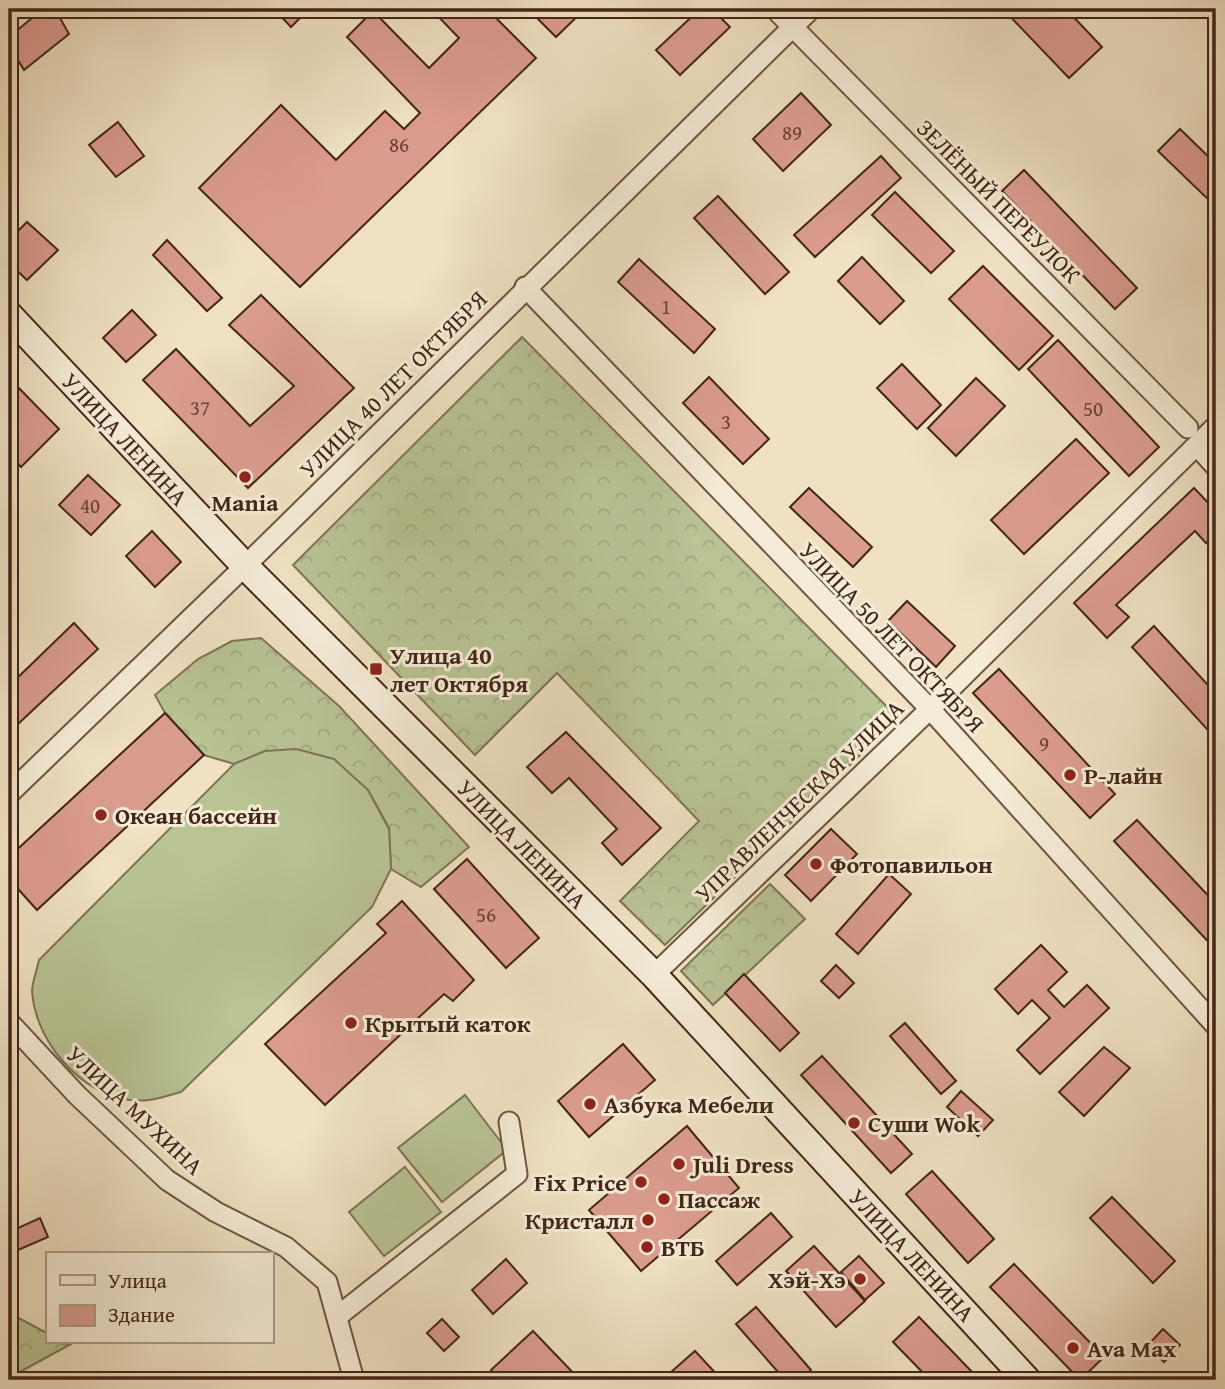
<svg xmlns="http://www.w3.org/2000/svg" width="1225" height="1389" viewBox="0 0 1225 1389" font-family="'Gentium Book Plus',serif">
<defs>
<pattern id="forest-crowns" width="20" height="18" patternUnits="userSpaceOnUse" patternTransform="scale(1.75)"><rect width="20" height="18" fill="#b9c394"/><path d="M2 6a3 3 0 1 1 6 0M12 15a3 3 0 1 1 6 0" fill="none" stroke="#a0a77f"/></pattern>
</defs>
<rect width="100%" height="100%" fill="#efe1c2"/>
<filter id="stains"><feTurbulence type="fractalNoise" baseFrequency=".00286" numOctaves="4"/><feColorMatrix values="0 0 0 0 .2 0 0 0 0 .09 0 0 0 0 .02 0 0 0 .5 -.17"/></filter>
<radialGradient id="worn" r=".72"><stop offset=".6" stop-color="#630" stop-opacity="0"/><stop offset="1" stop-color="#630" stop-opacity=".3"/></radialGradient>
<!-- forest -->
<g fill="url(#forest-crowns)" stroke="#7e7456" stroke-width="2">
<path d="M522,337L898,718L665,945L620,901L699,821L557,673L475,755L293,565Z"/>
<path d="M261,638L339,706L469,847L421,887L391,869L389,828L368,790L265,751L234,764L204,755L165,713L155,695L198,659L232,641Z"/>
<path d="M770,884L805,919L713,1005L681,971Z"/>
<path d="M9,1313L47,1333V1342L71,1344L9,1378Z"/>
</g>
<!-- garden -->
<g fill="#b9c394" stroke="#7e7456" stroke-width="2">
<path d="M296,749L334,759L368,790L389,829L391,869L372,907L181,1092C170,1095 159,1099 149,1100C91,1107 36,1047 32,992C32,982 37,970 39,960L234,764L265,751Z"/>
<path d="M465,1095L507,1150L442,1202L398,1148Z"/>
<path d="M405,1167L441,1212L384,1256L349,1212Z"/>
</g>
<!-- building -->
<g fill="#db9c90" stroke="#432517" stroke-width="2">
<path d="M43,9H55L69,34L24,70L9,46V37Z"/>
<path d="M274,9H309L291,27Z"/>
<path d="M431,9H487L536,58L300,287L199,188L281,105L336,160L385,111L404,129L420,113L347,37L373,11L429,68L459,38Z"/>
<path d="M528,9H585L556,37Z"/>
<path d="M700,9H712L730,27L680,75L656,50Z"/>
<path d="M1003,9H1066L1102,47L1069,78Z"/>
<path d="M1201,9H1216V24Z"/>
<path d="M801,93L831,125L783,171L753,139Z"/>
<path d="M118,122L144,156L116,177L89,145Z"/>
<path d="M1180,129L1216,164V207L1158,151Z"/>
<path d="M881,156L901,178L815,257L794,235Z"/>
<path d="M1024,170L1137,288L1115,309L1002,191Z"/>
<path d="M895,192L954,251L931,273L872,215Z"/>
<path d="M718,196L789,272L765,294L694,218Z"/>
<path d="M27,222L58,250L27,280L9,263V240Z"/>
<path d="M167,240L222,298L207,311L153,255Z"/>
<path d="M862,257L904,301L880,324L838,281Z"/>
<path d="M639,259L715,329L694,353L618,282Z"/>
<path d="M983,266L1053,336L1019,370L949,299Z"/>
<path d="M261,295L354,388L248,488L143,380L176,349L250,426L294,386L229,325Z"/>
<path d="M132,310L156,335L126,362L103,338Z"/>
<path d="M1058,340L1159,447L1129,476L1028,369Z"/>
<path d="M902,364L941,405L917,429L877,388Z"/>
<path d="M709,377L769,439L743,464L683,403Z"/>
<path d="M9,378L59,429L21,467L9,454Z"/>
<path d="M976,378L1005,406L956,456L928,428Z"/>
<path d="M1076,439L1109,473L1024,554L991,520Z"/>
<path d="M88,475L120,505L91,535L59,505Z"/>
<path d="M809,488L872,547L853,567L790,507Z"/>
<path d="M1194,488L1216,511V534L1206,543L1195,531L1116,605L1129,617L1107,638L1074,603Z"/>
<path d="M152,531L181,562L155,587L126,556Z"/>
<path d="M907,601L955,646L936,667L888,621Z"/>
<path d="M74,623L98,649L17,725L9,715V686Z"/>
<path d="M1154,626L1216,694V739L1132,647Z"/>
<path d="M999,669L1115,794L1090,818L973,693Z"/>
<path d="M165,713L204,755L37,910L9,879V857Z"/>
<path d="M566,732L661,828L622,865L602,843L617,829L569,778L552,793L527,767Z"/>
<path d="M1137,820L1216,904V950L1114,841Z"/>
<path d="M831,829L857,854L811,901L785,875Z"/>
<path d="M467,859L539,938L506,968L434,889Z"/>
<path d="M889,874L911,894L858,954L836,934Z"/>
<path d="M402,901L474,980L453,1001L444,994L325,1105L265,1044L386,933L377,924Z"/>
<path d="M1041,945L1067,972L1048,990L1064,1007L1087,985L1109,1008L1040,1074L1017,1050L1050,1018L1032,1000L1018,1014L995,989Z"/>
<path d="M836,965L854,983L839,998L821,981Z"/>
<path d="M744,974L799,1033L780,1051L725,993Z"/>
<path d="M905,1023L956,1081L941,1094L890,1036Z"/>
<path d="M623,1044L655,1080L589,1137L558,1101Z"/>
<path d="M1104,1047L1130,1068L1084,1116L1059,1092Z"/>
<path d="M822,1056L912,1154L891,1173L801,1075Z"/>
<path d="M961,1091L993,1120L978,1136L947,1107Z"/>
<path d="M687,1126L739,1188L641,1271L589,1210Z"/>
<path d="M932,1171L994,1239L968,1263L906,1194Z"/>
<path d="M1112,1197L1175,1261L1153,1283L1090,1218Z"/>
<path d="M771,1213L792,1237L737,1285L716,1261Z"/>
<path d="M40,1218L48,1237L11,1253L9,1232Z"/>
<path d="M814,1246L865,1301L836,1327L786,1271Z"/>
<path d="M859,1256L884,1283L865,1300L841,1272Z"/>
<path d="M506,1259L527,1283L493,1314L472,1290Z"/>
<path d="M1014,1264L1104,1357L1080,1380L990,1287Z"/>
<path d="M756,1307L811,1370L799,1380H785L736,1324Z"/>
<path d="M919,1317L976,1376L972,1380H930L893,1342Z"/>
<path d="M442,1319L459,1337L444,1351L427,1333Z"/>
<path d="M1163,1329L1180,1345L1164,1362L1147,1346Z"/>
<path d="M533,1331L580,1380H501L491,1370Z"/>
<path d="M695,1351L722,1380H679L671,1372Z"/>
</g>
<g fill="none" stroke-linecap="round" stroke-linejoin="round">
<!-- minor casing -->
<g stroke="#6e5442" stroke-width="23">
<g id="minor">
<path d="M775,9L1188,428"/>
<path d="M525,287L930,709L1216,1026"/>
<path d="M1197,446L1216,467"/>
<path d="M9,794L245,566L811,9"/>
<path d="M654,975L930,709L1216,426"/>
<path d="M9,1022L77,1095L167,1180L216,1212L286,1247L327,1282L354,1380"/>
<path d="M338,1316L517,1174L509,1122"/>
</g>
</g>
<!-- secondary casing -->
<g stroke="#432517" stroke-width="30">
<path id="secondary" d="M9,315L245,566L654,975L1027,1380"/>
</g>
<!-- minor -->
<use href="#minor" stroke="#f5ecd7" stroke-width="19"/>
<!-- secondary -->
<use href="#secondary" stroke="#f5ecd7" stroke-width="26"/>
</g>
<!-- markers -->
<g fill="#8f2418" stroke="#f5ecd7" stroke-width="2.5">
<circle cx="245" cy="477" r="7"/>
<rect x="369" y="662" width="14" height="14" rx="3.5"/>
<circle cx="1070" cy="775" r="7"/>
<circle cx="101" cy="815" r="7"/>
<circle cx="816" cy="864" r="7"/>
<circle cx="351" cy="1023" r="7"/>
<circle cx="590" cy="1104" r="7"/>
<circle cx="854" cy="1123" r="7"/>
<circle cx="679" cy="1164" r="7"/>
<circle cx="641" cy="1182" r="7"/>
<circle cx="664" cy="1199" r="7"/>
<circle cx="648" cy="1220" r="7"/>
<circle cx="647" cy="1247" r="7"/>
<circle cx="860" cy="1279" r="7"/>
<circle cx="1073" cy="1348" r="7"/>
</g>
<g text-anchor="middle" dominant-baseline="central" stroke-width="6" stroke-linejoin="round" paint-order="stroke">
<!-- number labels -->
<g font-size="21" fill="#694335">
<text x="792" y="132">89</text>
<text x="399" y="144">86</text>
<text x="666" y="306">1</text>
<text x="200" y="407">37</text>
<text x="1093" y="408">50</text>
<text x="726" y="421">3</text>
<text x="90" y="505">40</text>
<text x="1044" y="743">9</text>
<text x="486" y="914">56</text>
</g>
<!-- street labels -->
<g font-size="24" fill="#432517" stroke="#f5ecd7">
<text transform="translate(999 201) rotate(45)">ЗЕЛЁНЫЙ ПЕРЕУЛОК</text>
<text transform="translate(393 384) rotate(-45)">УЛИЦА 40 ЛЕТ ОКТЯБРЯ</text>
<text transform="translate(125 439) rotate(47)">УЛИЦА ЛЕНИНА</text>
<text transform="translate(892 637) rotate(46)">УЛИЦА 50 ЛЕТ ОКТЯБРЯ</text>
<text transform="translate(799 801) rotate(-44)">УПРАВЛЕНЧЕСКАЯ УЛИЦА</text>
<text transform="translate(522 844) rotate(45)">УЛИЦА ЛЕНИНА</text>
<text transform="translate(135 1110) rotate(43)">УЛИЦА МУХИНА</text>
<text transform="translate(912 1255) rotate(47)">УЛИЦА ЛЕНИНА</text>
</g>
<!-- poi labels -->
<g font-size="24" font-weight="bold" fill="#432517" stroke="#f5ecd7" text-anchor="start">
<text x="245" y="502" text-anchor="middle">Mania</text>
<text x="390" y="655">Улица 40<tspan x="390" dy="28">лет Октября</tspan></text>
<text x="1084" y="775">Р-лайн</text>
<text x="115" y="815">Океан бассейн</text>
<text x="830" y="864">Фотопавильон</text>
<text x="365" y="1023">Крытый каток</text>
<text x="604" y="1104">Азбука Мебели</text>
<text x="868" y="1123">Суши Wok</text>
<text x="693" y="1164">Juli Dress</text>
<text x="627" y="1182" text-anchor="end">Fix Price</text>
<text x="678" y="1199">Пассаж</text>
<text x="634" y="1220" text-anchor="end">Кристалл</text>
<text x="661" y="1247">ВТБ</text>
<text x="846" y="1279" text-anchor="end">Хэй-Хэ</text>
<text x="1087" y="1348">Ava Max</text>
</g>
</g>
<!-- margin -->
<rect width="1225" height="1389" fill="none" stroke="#efe1c2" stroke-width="35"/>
<rect x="10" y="10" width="1204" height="1368" fill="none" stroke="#432517" stroke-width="3.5"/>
<rect x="18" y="18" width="1190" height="1354" fill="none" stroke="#432517" stroke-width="2"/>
<!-- legend -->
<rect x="46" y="1252" width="228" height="91" fill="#f5ecd7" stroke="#ae9c8a" stroke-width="2"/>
<rect x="60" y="1275" width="35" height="10" fill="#f5ecd7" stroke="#ae9c8a" stroke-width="2"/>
<text x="108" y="1288" font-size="21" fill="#432517">Улица</text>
<rect x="60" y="1305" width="35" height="21" fill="#db9c90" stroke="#ae9c8a" stroke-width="2"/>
<text x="108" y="1322" font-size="21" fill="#432517">Здание</text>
<rect width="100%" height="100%" filter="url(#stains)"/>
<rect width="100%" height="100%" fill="url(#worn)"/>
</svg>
